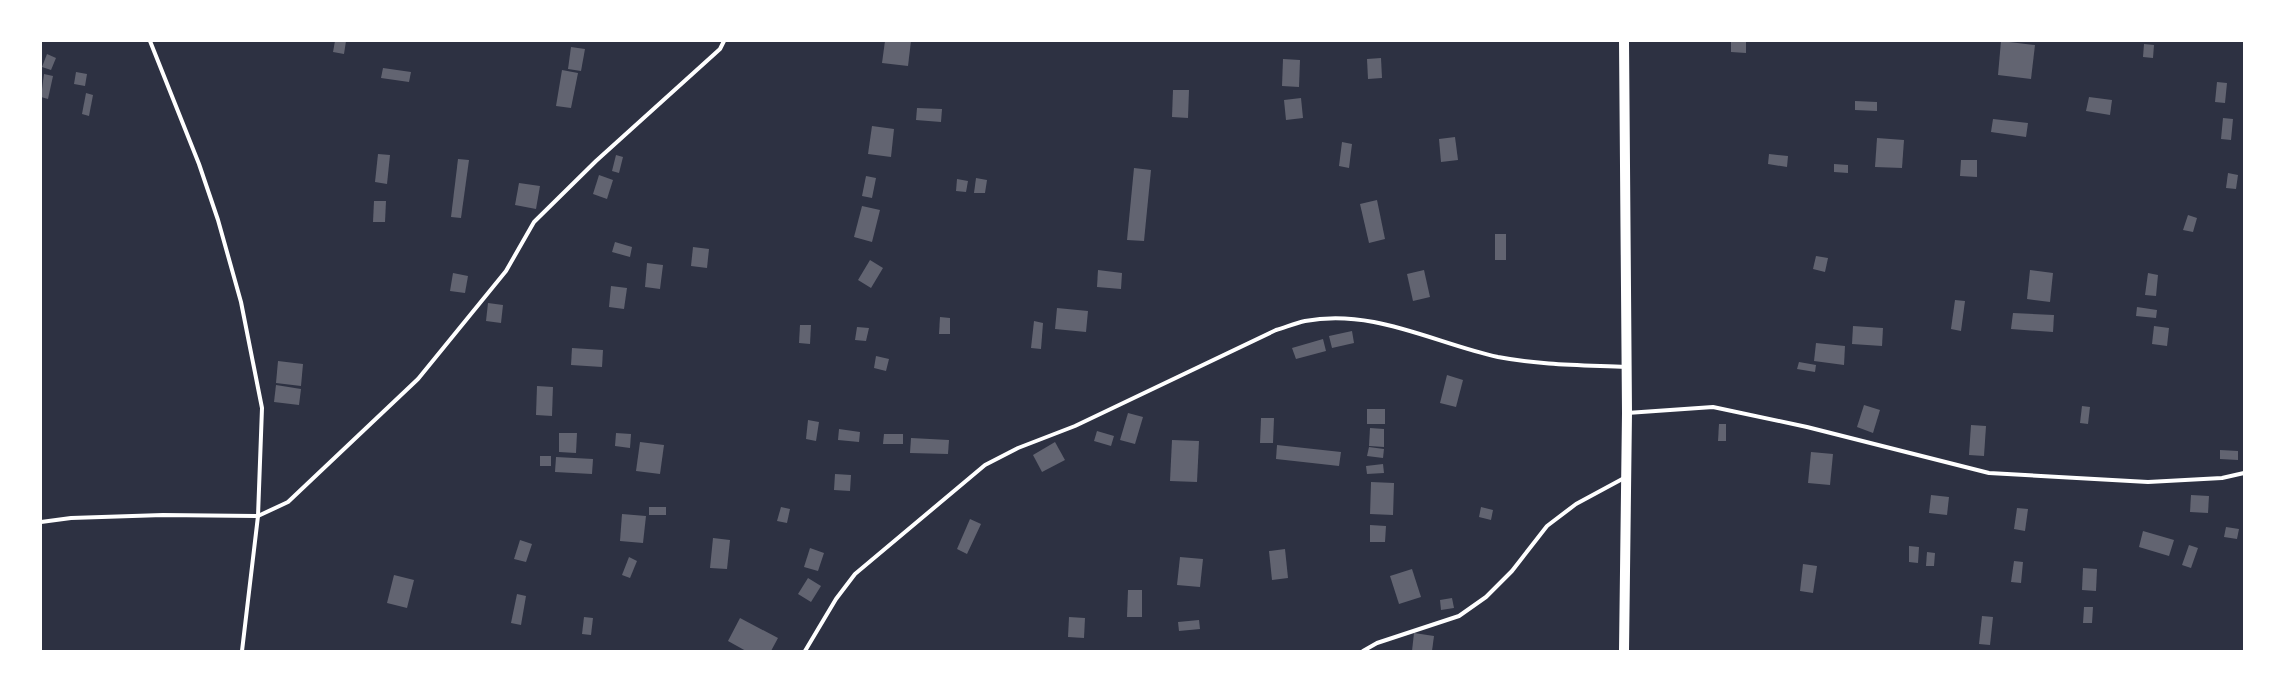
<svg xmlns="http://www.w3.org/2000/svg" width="2285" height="692" viewBox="0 0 2285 692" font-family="Georgia,serif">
<rect width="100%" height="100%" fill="#2d3142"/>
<!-- building -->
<g fill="#626471">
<path d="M335,41H346L344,54L333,52Z"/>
<path d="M885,41H911L908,66L882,63Z"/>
<path d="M1731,41H1746V53L1731,52Z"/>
<path d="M2001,41L2035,45L2031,79L1998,75Z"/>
<path d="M2144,44L2154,45L2153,58L2143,57Z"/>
<path d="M571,47L585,49L581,71L568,69Z"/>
<path d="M47,54L56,58L51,70L42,67Z"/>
<path d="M1381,58L1382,78L1368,79L1367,59Z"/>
<path d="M1283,59L1300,60L1299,87L1282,86Z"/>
<path d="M383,68L411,72L409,82L381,78Z"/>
<path d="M562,70L578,73L571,108L556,106Z"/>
<path d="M76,72L87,74L85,86L74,84Z"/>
<path d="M44,74L53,76L48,99L41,97Z"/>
<path d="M2217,82L2227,83L2225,103L2215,102Z"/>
<path d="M1173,90H1189L1188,118L1172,117Z"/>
<path d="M86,93L93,95L89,116L82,114Z"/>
<path d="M2089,97L2112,100L2110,115L2086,111Z"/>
<path d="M1301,98L1303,118L1286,120L1284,100Z"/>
<path d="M1855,101L1877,102V111L1855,110Z"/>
<path d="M917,108L942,109L941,122L916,120Z"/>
<path d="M2223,118L2233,119L2231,140L2221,139Z"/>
<path d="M1993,119L2028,123L2026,137L1991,132Z"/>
<path d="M872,126L894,129L891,157L868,154Z"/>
<path d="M1455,137L1458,160L1441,162L1439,139Z"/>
<path d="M1877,138L1904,140L1902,168L1875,167Z"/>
<path d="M1342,142L1352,144L1349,168L1339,166Z"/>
<path d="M378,154L390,155L387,184L375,182Z"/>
<path d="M1769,154L1788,156L1787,167L1768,164Z"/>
<path d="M616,155L623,157L619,173L612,171Z"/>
<path d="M458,159L469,160L461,218L451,217Z"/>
<path d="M1961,160H1977V177L1960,176Z"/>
<path d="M1834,164L1848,165V173L1834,172Z"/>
<path d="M1134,168L1151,170L1144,241L1127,240Z"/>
<path d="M2228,173L2238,175L2236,189L2226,188Z"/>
<path d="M599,175L613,180L607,199L593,194Z"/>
<path d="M866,176L876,178L872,198L862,196Z"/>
<path d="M976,178L987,180L985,193H974Z"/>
<path d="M957,179L968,181L966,192L956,191Z"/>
<path d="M519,183L540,186L536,209L515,205Z"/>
<path d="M1377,200L1385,239L1369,243L1360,204Z"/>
<path d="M374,201H386L385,222H373Z"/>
<path d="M862,206L880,210L872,242L854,237Z"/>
<path d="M2188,215L2197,218L2193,232L2183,230Z"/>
<rect x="1495" y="234" width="11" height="26"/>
<path d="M615,242L632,247L630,257L612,252Z"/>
<path d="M693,247L709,249L707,268L691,266Z"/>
<path d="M1816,256L1828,258L1825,272L1813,269Z"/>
<path d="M870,260L883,268L871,288L858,280Z"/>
<path d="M647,263L663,265L660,289L645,287Z"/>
<path d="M1098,270L1122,273L1121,289L1097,287Z"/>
<path d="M1424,270L1430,297L1413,301L1407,274Z"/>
<path d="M2030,270L2053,273L2050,302L2027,299Z"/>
<path d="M453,273L468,276L465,293L450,291Z"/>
<path d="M2148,273L2158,275L2156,296L2145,295Z"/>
<path d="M611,286L627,288L624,309L609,307Z"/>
<path d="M1955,300L1965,301L1961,331L1951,329Z"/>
<path d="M488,303L503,305L501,323L486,321Z"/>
<path d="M2137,307L2157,310L2156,318L2136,316Z"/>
<path d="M1057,308L1088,311L1086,332L1055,329Z"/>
<path d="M2013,313L2054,315L2053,332L2011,329Z"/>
<path d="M940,317L950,318V334H939Z"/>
<path d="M1034,321L1043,323L1041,349L1031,348Z"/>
<path d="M800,325H811L810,344L799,343Z"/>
<path d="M1853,326L1883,328L1882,346L1852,344Z"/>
<path d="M2154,326L2169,328L2167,346L2152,344Z"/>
<path d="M857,327L869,328L866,341L855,340Z"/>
<path d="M1352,331L1354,343L1332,348L1329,336Z"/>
<path d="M1323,339L1326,351L1296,359L1292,348Z"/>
<path d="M1816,343L1845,346L1844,365L1814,361Z"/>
<path d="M572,348L603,350L602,367L571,365Z"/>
<path d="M876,356L889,359L886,371L874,368Z"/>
<path d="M278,361L303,364L301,386L276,383Z"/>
<path d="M1799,362L1816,365L1815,372L1797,369Z"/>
<path d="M1447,375L1463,380L1456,407L1440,403Z"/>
<path d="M276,385L301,389L299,405L274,402Z"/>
<path d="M537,386L553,387L552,416L536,415Z"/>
<path d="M1864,405L1880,410L1873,433L1857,427Z"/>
<path d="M2082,406L2090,407L2088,424L2080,423Z"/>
<rect x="1367" y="409" width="18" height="15"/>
<path d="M1128,413L1143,417L1135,444L1120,440Z"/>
<path d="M1261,418H1274L1273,443H1260Z"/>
<path d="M808,420L819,422L816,441L806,439Z"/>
<path d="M1719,424H1726V441H1718Z"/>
<path d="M1971,425L1986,426L1984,456L1969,455Z"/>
<path d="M1370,428L1384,429V447L1369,446Z"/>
<path d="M839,429L860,432L859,442L838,440Z"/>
<path d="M1097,431L1114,436L1111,446L1094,441Z"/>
<path d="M559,433H577L576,453L559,452Z"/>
<path d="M616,433L631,434L630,448L615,446Z"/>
<path d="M884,434H903V444H883Z"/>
<path d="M911,438L949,440L948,454L910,453Z"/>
<path d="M1172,440L1199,441L1197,482L1170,481Z"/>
<path d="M640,442L664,445L660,474L636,471Z"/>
<path d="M1055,442L1065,460L1042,472L1033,455Z"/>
<path d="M1277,445L1341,452L1339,466L1276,459Z"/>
<path d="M1369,447L1384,449L1383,458L1367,456Z"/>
<path d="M2220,450L2238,451V460L2220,459Z"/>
<path d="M1811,452L1833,454L1830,485L1808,483Z"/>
<rect x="540" y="456" width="11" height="10"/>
<path d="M556,457L593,459L592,474L555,472Z"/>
<path d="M1383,464L1384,473L1367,474L1366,466Z"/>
<path d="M835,474L851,475L850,491L834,490Z"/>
<path d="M1371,482L1394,483L1393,515L1370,514Z"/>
<path d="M1931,495L1949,497L1947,515L1929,513Z"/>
<path d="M2191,495L2209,496L2208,513L2190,512Z"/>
<rect x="649" y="507" width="17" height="8"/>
<path d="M781,507L790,509L787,523L777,521Z"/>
<path d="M1481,507L1493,510L1491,520L1479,517Z"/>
<path d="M2017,508L2028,509L2025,531L2014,529Z"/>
<path d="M622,514L646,516L643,543L620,541Z"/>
<path d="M970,519L981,524L967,554L957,549Z"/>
<path d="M1370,525L1386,526L1385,542H1370Z"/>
<path d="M2226,527L2239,529L2237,539L2224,537Z"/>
<path d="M2143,531L2174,540L2169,556L2139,547Z"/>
<path d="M713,538L730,540L727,569L710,568Z"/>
<path d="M520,540L532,544L526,562L514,559Z"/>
<path d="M2189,545L2198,548L2191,568L2182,565Z"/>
<path d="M1909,546L1919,547L1918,563L1909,562Z"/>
<path d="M810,548L824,553L818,571L804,567Z"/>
<path d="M1285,549L1288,578L1272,580L1269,551Z"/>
<path d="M1927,552L1935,553L1934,566H1926Z"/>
<path d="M629,557L637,561L630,578L622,575Z"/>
<path d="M1180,557L1203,559L1200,587L1177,585Z"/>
<path d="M2014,561L2023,562L2021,583L2011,582Z"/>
<path d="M1803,564L1817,566L1813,593L1800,591Z"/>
<path d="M2083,568L2097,569L2096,591L2082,590Z"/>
<path d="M1412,569L1421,597L1399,604L1390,576Z"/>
<path d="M394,575L414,580L407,608L387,603Z"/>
<path d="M808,578L821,586L811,602L798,594Z"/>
<path d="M1128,590H1142V617H1127Z"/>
<path d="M517,594L526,596L521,625L511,623Z"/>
<path d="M1452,598L1454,608L1441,610L1440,600Z"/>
<path d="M2084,607H2093L2092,623H2083Z"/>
<path d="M1982,616L1993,617L1990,645L1979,644Z"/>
<path d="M584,617L593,618L591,635L582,634Z"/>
<path d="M1069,617L1085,618L1084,638L1068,637Z"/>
<path d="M740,618L778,638L771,651H746L728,641Z"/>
<path d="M1199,620L1200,629L1179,631L1178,622Z"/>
<path d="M1414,633L1434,636L1432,651H1412Z"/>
</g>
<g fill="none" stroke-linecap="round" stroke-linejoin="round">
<!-- minor -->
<g stroke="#fff" stroke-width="4">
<path d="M150,41L199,164L218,220L241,302L262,408L258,516L242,651"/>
<path d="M1627,413L1713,407L1807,427L1989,473L2148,482L2222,478L2244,473"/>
<path d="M41,522L71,518L163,515L258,516L288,502L418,379L506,271L534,222L596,161L720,49L724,41"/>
<path d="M805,651L836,599L855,574L985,465L1018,448L1075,426L1276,330C1286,327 1296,323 1305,321C1373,308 1434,343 1498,357C1540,365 1583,365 1626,367"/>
<path d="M1363,651L1377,643L1459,616L1486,597L1512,571L1547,526L1576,504L1626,477"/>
</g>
<!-- primary -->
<path stroke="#fff" stroke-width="10" d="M1624,41L1627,413L1624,651"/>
</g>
<!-- border -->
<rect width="2285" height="692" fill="none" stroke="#ffffff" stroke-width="84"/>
</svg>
